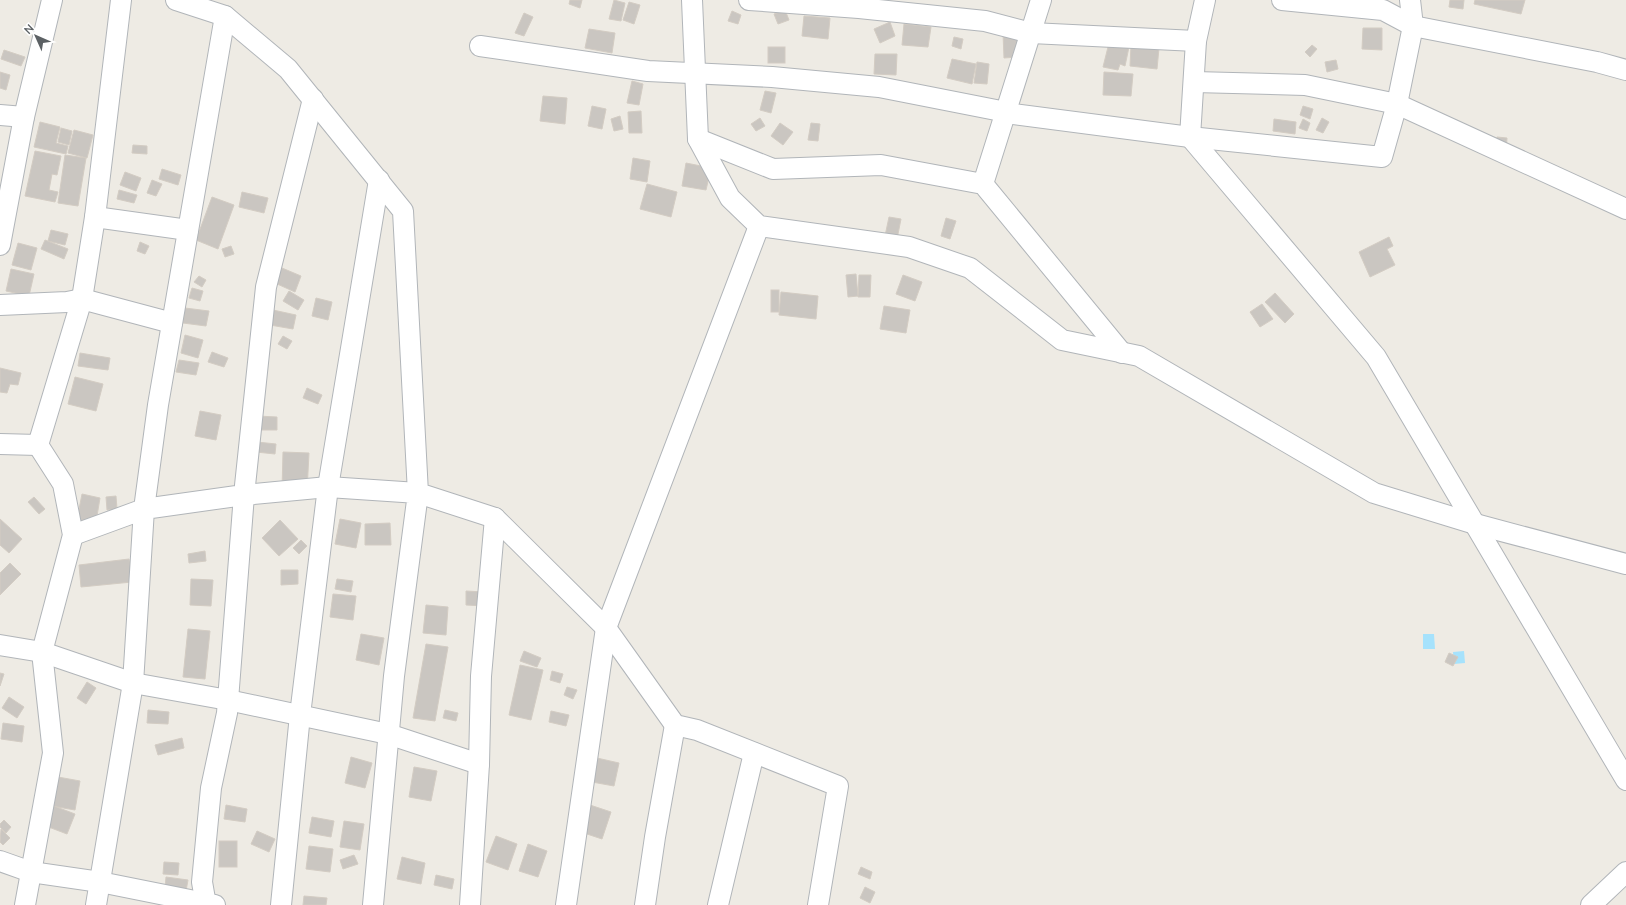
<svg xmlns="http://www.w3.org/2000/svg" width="1626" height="905" viewBox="0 0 1626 905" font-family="'Nunito Sans',sans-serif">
<rect width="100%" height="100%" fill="#eeebe4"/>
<!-- water -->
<g fill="#a6e2fc">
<path d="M1423,634H1434L1435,649H1423Z"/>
<path d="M1464,651L1465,663L1454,664L1453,652Z"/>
</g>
<!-- building -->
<g fill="#cac6c1" stroke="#d3ccc3">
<path d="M570,0H582L580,8L569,4Z"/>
<path d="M614,0L625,3L621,21L609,19Z"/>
<path d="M1450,0H1464L1463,9L1449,7Z"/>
<path d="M1475,0H1525L1521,14L1474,4Z"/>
<path d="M629,2L640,5L634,24L623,20Z"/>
<path d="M785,10L789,20L778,24L774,14Z"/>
<path d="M732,11L741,15L738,24L728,21Z"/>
<path d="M524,13L533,17L524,36L515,33Z"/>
<path d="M804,16L830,18L828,39L802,36Z"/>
<path d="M890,22L895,36L880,43L874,29Z"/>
<path d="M904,24L931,27L928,47L902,45Z"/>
<path d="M1363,28H1382V50L1362,49Z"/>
<path d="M589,29L615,33L612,53L585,48Z"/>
<path d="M1017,32L1018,57L1004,58L1003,33Z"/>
<path d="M954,37L963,39L961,49L952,46Z"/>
<path d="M1109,43L1129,47L1125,66L1120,64L1118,70L1103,67Z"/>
<path d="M1131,45L1159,48L1157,69L1130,66Z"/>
<path d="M1312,45L1317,49L1310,57L1305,52Z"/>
<rect x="768" y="47" width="17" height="16"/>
<path d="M4,50L25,57L21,66L1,59Z"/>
<path d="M875,54H897L896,75L874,74Z"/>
<path d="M952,59L976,64L972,84L947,78Z"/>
<path d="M1336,60L1338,69L1327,72L1325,62Z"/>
<path d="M977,62L989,64L987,84L974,83Z"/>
<path d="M0,72L10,75L6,90L0,88Z"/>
<path d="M1104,72L1133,74L1131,96L1103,95Z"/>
<path d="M632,81L643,84L639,105L627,103Z"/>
<path d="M765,91L776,93L771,113L760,110Z"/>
<path d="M543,96L567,98L565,124L540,121Z"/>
<path d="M592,106L606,109L602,129L588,126Z"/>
<path d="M1303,106L1313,109L1310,119L1300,115Z"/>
<path d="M641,111L642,133H629L628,112Z"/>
<path d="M620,116L623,129L614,131L611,119Z"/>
<path d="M760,118L765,126L756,131L751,124Z"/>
<path d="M1322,118L1329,122L1323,133L1316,130Z"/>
<path d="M1274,119L1296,122L1295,134L1273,131Z"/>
<path d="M1303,119L1310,123L1307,131L1299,128Z"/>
<path d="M40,122L60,127L56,143L68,146L66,154L34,147Z"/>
<path d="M780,123L793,132L783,145L771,136Z"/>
<path d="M811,123L820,124L818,141L808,140Z"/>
<path d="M61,128L72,131L69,145L58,142Z"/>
<path d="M74,130L93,135L87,158L68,153Z"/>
<path d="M1497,137L1507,138L1506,154H1496Z"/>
<path d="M133,145L147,146V154L132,153Z"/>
<path d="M35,151L61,156L57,175L52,174L49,190L58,192L55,202L25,196Z"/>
<path d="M65,155L86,158L78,206L58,203Z"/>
<path d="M633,158L650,161L647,182L630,179Z"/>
<path d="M686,163L711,168L706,190L682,186Z"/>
<path d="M162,169L181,175L178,185L159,179Z"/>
<path d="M125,172L141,178L136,191L120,185Z"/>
<path d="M152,180L162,184L156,196L147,193Z"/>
<path d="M647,184L677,192L671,217L640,209Z"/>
<path d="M119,190L137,195L134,203L117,199Z"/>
<path d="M242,192L268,198L264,213L239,207Z"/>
<path d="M212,197L234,205L218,249L196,240Z"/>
<path d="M889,217L901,219L897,239L885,236Z"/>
<path d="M946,218L956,221L950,239L941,236Z"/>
<path d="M51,230L68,234L65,245L48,241Z"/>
<path d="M1389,237L1393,246L1387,249L1395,265L1370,277L1359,252Z"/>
<path d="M45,240L68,249L64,259L41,249Z"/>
<path d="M140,242L149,246L145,254L137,251Z"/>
<path d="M18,243L37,248L31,270L12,265Z"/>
<path d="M231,246L234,254L225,257L222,249Z"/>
<path d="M282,268L301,276L295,292L275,283Z"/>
<path d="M11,269L34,274L29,296L6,291Z"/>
<path d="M856,274L858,296L848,297L846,275Z"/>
<path d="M859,275H871L870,297H858Z"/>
<path d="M903,275L922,282L915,301L896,294Z"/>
<path d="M199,276L206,280L202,287L194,282Z"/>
<path d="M192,288L203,291L200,301L189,298Z"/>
<rect x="771" y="290" width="8" height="22"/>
<path d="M289,291L304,300L298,310L283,301Z"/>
<path d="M781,292L818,296L816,319L779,315Z"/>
<path d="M1275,293L1294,314L1285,323L1265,302Z"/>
<path d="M316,298L332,302L328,320L312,316Z"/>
<path d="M1262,304L1273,319L1260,327L1250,312Z"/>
<path d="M884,306L910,310L906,333L880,329Z"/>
<path d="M185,308L209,311L206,326L183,323Z"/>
<path d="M273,310L296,315L293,329L270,325Z"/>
<path d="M185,335L203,340L198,358L181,353Z"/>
<path d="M283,336L292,341L287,349L278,344Z"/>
<path d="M212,352L228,358L224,367L208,362Z"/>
<path d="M80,353L110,358L108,370L78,366Z"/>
<path d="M179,360L199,363L196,375L176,372Z"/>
<path d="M0,368L21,373L18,385L10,384L7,393L0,392Z"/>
<path d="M75,377L103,384L96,411L68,404Z"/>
<path d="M307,388L322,395L318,404L303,398Z"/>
<path d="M200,411L221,415L216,440L195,436Z"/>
<path d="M257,416L277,417V430H257Z"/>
<path d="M257,442L276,444L275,454L256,452Z"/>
<path d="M283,452L309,453L307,491L282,490Z"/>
<path d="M82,494L100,498L95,528L76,524Z"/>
<path d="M116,496L117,509L107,510L106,497Z"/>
<path d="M34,497L45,509L39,514L28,502Z"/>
<path d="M0,519L22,539L9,553L0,545Z"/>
<path d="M340,519L361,523L356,548L335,544Z"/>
<path d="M280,520L298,539L279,556L262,538Z"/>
<path d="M390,523L391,545H365V524Z"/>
<path d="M301,540L307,546L299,554L293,548Z"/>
<path d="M205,551L206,561L189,563L188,554Z"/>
<path d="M129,559L132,582L81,587L79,565Z"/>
<path d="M10,563L21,574L0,595V573Z"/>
<path d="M281,570H298V584L281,585Z"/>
<path d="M191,579L213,580L211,606L190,605Z"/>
<path d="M337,579L353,581L351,592L335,589Z"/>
<path d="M466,591L484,592V606L466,605Z"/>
<path d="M333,594L356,596L353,620L330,617Z"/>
<path d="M426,605L448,607L446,635L423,633Z"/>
<path d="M188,629L210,631L205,679L183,677Z"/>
<path d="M361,634L384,638L379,665L356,660Z"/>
<path d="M426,644L448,647L435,721L413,718Z"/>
<path d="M524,651L541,658L537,667L520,661Z"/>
<path d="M1449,653L1458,657L1453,666L1445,662Z"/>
<path d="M520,665L543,670L531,720L509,715Z"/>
<path d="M552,671L563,674L560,683L550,680Z"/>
<path d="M0,673L4,674L0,686Z"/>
<path d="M87,682L96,688L86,704L77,698Z"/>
<path d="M567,687L577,690L573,699L564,695Z"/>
<path d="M9,697L24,707L17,718L2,708Z"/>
<path d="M148,710L169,712L168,724L147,723Z"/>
<path d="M445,710L458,713L456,721L443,718Z"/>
<path d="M551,711L569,715L566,726L549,722Z"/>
<path d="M3,723L24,726L22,742L1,739Z"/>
<path d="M182,738L184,748L158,755L155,745Z"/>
<path d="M351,757L372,763L365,788L345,783Z"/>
<path d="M597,758L619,763L614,786L592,782Z"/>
<path d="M414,767L437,771L431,801L409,797Z"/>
<path d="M58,777L80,781L75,810L52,806Z"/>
<path d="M226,805L247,809L245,822L224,819Z"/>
<path d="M590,805L611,812L602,839L581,832Z"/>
<path d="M54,806L75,814L67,834L46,826Z"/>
<path d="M312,817L334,821L331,837L309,833Z"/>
<path d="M4,820L11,827L6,833L0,827V824Z"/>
<path d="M344,821L364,824L360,850L340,847Z"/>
<path d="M1,829L10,838L3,845L0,842Z"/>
<path d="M257,831L275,839L269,852L251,844Z"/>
<path d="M496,836L517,844L508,870L486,862Z"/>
<rect x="219" y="841" width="18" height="26"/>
<path d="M528,844L547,851L538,877L519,871Z"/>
<path d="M309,846L333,849L330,872L306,869Z"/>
<path d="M354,855L358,864L343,869L340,860Z"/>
<path d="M402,857L425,863L421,884L397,879Z"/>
<path d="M164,862L179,863L178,875L163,874Z"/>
<path d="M861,867L872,872L870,879L858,874Z"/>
<path d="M436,875L454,879L452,889L434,885Z"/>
<path d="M166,877L188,880L186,891L165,888Z"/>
<path d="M865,887L875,892L870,903L860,898Z"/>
<path d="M304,896L327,898L326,905H303Z"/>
</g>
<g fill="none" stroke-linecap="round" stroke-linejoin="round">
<!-- minor casing -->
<g stroke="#b1b5b9" stroke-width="22">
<g id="minor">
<path d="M176,0L225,16L288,69L403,211L418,493L495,518L606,628L675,725L697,730L838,786L818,905"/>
<path d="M692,0L698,139L730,198L759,226L909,247L970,268L1062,340L1139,356L1374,493L1475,524L1626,564"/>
<path d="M749,0L859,8L985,21L1031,33L1196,41"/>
<path d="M1205,0L1196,41L1190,137L1376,357L1626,780"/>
<path d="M1282,0L1383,10L1413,26L1597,62L1626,70"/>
<path d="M480,46L648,71L772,77L879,87L996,110L1006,113L1190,137L1382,157L1397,104L1413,26L1410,0"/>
<path d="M1194,82L1305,85L1397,104L1626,209"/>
<path d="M0,115L24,117"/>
<path d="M698,139L773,169L881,165L983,184L1122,353"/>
<path d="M983,184L1041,0"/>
<path d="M95,217L188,230"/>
<path d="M0,245L24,117L52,0"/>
<path d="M0,305L67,302L82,299L172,323"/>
<path d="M0,444L38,445"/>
<path d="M73,535L144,509L158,405L225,16"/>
<path d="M0,645L42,652L133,683L228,700L388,734L479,764"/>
<path d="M0,861L31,872L100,882L215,905"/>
<path d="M25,905L53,753L42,652L73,535L63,484L38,445L82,299L95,217L121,0"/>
<path d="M96,905L133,683L144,509L244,495L266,287L313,99"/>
<path d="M206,905L202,882L211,788L227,713L244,495L328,487L418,493L394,676L373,905"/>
<path d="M281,905L300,715L328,487L379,180"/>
<path d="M470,905L479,764L481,676L495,518"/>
<path d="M566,905L606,628L759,226"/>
<path d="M645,905L655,837L675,725"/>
<path d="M718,905L754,753"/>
<path d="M1591,905L1626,872"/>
</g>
</g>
<!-- minor -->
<use href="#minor" stroke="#fff" stroke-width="20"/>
</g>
<!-- north arrow -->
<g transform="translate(36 36) rotate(315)" stroke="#ffffff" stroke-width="3" paint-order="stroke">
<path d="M0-3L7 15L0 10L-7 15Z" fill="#5c6164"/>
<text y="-6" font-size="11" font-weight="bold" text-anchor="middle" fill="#5c6164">N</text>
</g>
</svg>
